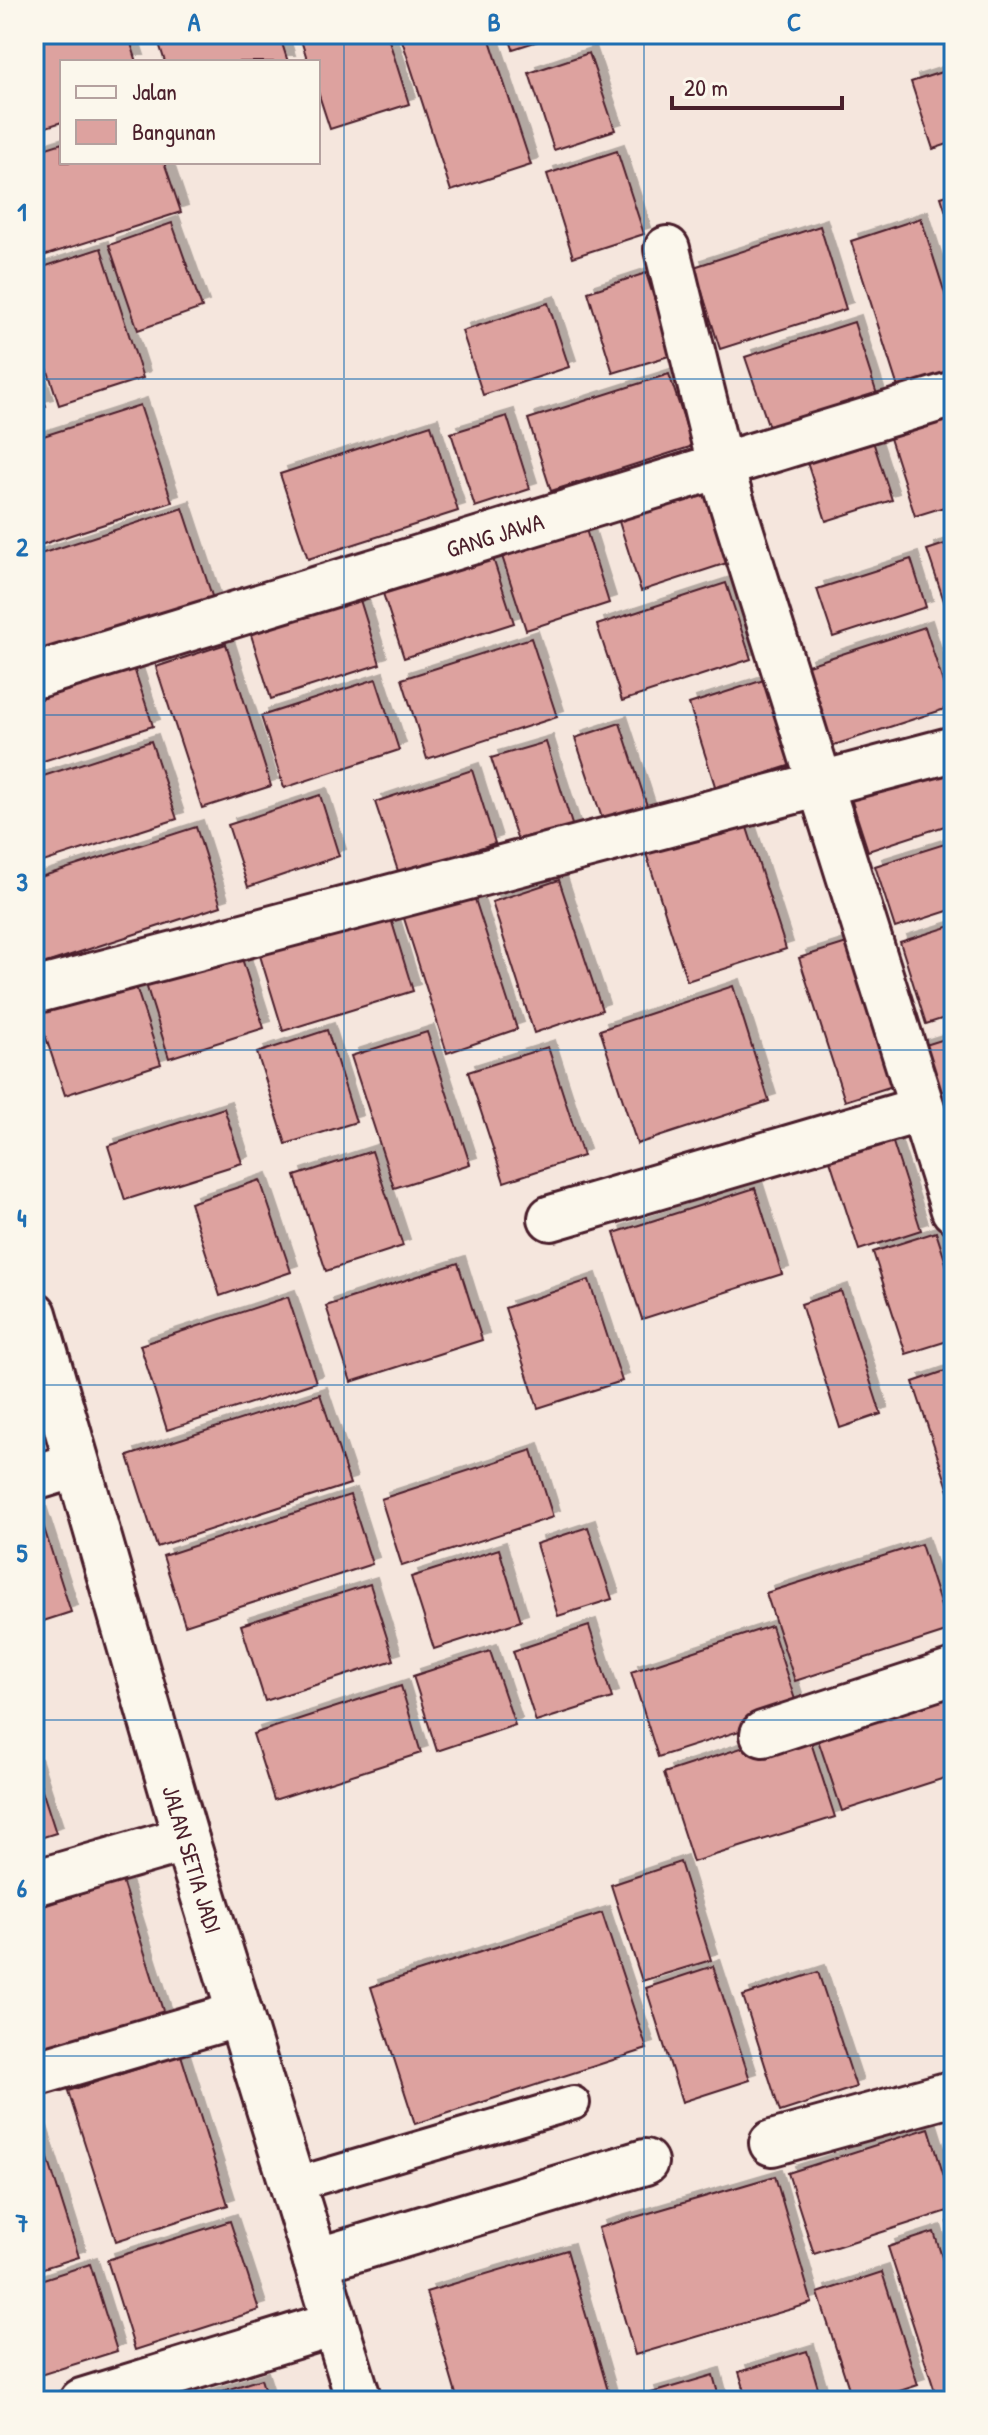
<svg xmlns="http://www.w3.org/2000/svg" width="988" height="2435" viewBox="0 0 988 2435" font-family="'Patrick Hand',sans-serif">
<defs>
<filter id="shadow"><feDropShadow dx="7" dy="-7" stdDeviation="0" flood-color="#0004"/></filter>
</defs>
<rect width="100%" height="100%" fill="#f5e6dd"/>
<filter id="ink" filterUnits="userSpaceOnUse"><feTurbulence type="fractalNoise" baseFrequency=".0125" numOctaves="2"/><feDisplacementMap in="SourceGraphic" scale="16" xChannelSelector="R" yChannelSelector="G"/><feConvolveMatrix kernelMatrix="1 2 1 2 8 2 1 2 1" color-interpolation-filters="sRGB"/></filter>
<g filter="url(#ink)">
<!-- building -->
<g fill="#dda29f" stroke="#4a1f2b" stroke-width="2" filter="url(#shadow)">
<path d="M34,34H128L137,62H62V122L34,131Z"/>
<path d="M156,34H279L288,62H165Z"/>
<path d="M299,34H387L409,104L330,129L318,92V62H308Z"/>
<path d="M400,34H488L531,165L451,191Z"/>
<path d="M508,34H560L513,49Z"/>
<path d="M589,53L615,130L554,150L529,73Z"/>
<path d="M954,68V142L933,149L911,82Z"/>
<path d="M62,143V162H164L181,212L34,259V152Z"/>
<path d="M617,151L644,234L573,257L547,174Z"/>
<path d="M954,193V237L941,197Z"/>
<path d="M921,218L954,322V380L901,397L851,241Z"/>
<path d="M172,223L202,308L138,330L109,245Z"/>
<path d="M820,226L846,309L720,349L694,267Z"/>
<path d="M101,248L143,378L59,405L34,328V270Z"/>
<path d="M646,273L672,355L613,373L588,292Z"/>
<path d="M548,303L569,367L483,395L462,331Z"/>
<path d="M854,322L880,404L773,439L745,357Z"/>
<path d="M34,368L46,406L34,409Z"/>
<path d="M669,374L693,446L551,491L528,419Z"/>
<path d="M140,405L172,502L34,547V439Z"/>
<path d="M954,411V504L915,516L888,432Z"/>
<path d="M507,416L530,489L475,507L451,433Z"/>
<path d="M431,425L458,511L308,559L280,474Z"/>
<path d="M869,429L892,500L826,521L803,450Z"/>
<path d="M705,476L733,561L641,591L614,506Z"/>
<path d="M183,508L213,599L34,656V556Z"/>
<path d="M583,520L609,603L526,630L499,547Z"/>
<path d="M954,541V621L951,622L927,550Z"/>
<path d="M488,543L514,623L404,658L378,578Z"/>
<path d="M911,559L926,607L833,637L817,589Z"/>
<path d="M726,583L751,659L622,701L597,625Z"/>
<path d="M356,587L380,664L271,699L247,622Z"/>
<path d="M925,627L951,707L831,746L805,666Z"/>
<path d="M531,638L557,717L427,759L402,679Z"/>
<path d="M226,644L271,786L202,808L156,667Z"/>
<path d="M132,662L153,726L34,764V693Z"/>
<path d="M770,678L798,763L716,789L689,704Z"/>
<path d="M376,679L399,750L284,788L261,716Z"/>
<path d="M620,723L649,812L605,827L575,738Z"/>
<path d="M151,741L177,819L34,865V779Z"/>
<path d="M546,742L575,834L521,850L491,758Z"/>
<path d="M946,757L954,780V823L868,851L848,789Z"/>
<path d="M472,770L495,843L399,874L375,802Z"/>
<path d="M320,795L339,856L248,887L228,825Z"/>
<path d="M742,812L786,949L687,981L643,844Z"/>
<path d="M196,827L221,906L34,967V879Z"/>
<path d="M954,841V909L895,928L875,866Z"/>
<path d="M559,880L602,1010L534,1033L492,902Z"/>
<path d="M472,890L517,1029L447,1053L402,912Z"/>
<path d="M388,909L413,991L283,1031L258,949Z"/>
<path d="M954,925V1015L926,1024L900,942Z"/>
<path d="M850,942L896,1085L845,1101L799,958Z"/>
<path d="M239,949L264,1028L169,1058L144,978Z"/>
<path d="M131,971L161,1064L65,1095L34,1002Z"/>
<path d="M733,986L769,1101L637,1144L600,1030Z"/>
<path d="M327,1030L356,1122L286,1144L257,1053Z"/>
<path d="M427,1032L470,1164L394,1188L351,1056Z"/>
<path d="M954,1036V1088L931,1095L916,1048Z"/>
<path d="M548,1047L583,1156L504,1182L468,1072Z"/>
<path d="M954,1101V1140L942,1104Z"/>
<path d="M224,1108L242,1163L125,1200L108,1146Z"/>
<path d="M888,1127L921,1230L859,1250L826,1148Z"/>
<path d="M372,1151L403,1246L326,1271L295,1176Z"/>
<path d="M260,1180L291,1272L220,1296L190,1203Z"/>
<path d="M755,1188L782,1274L642,1319L614,1233Z"/>
<path d="M936,1232L954,1288V1339L906,1354L873,1252Z"/>
<path d="M458,1263L482,1340L351,1382L326,1306Z"/>
<path d="M589,1280L622,1381L538,1408L505,1308Z"/>
<path d="M841,1291L881,1414L840,1428L801,1304Z"/>
<path d="M288,1297L316,1382L167,1430L140,1345Z"/>
<path d="M954,1368V1506L913,1382Z"/>
<path d="M320,1394L350,1484L157,1547L128,1456Z"/>
<path d="M532,1450L553,1517L402,1566L381,1499Z"/>
<path d="M350,1495L372,1564L185,1625L163,1556Z"/>
<path d="M34,1497L71,1612L34,1624Z"/>
<path d="M588,1527L612,1599L558,1616L536,1544Z"/>
<path d="M921,1544L949,1631L795,1681L766,1593Z"/>
<path d="M499,1549L521,1621L434,1649L411,1577Z"/>
<path d="M370,1584L394,1660L265,1701L241,1625Z"/>
<path d="M589,1626L612,1698L536,1722L513,1651Z"/>
<path d="M771,1626L799,1712L658,1757L631,1672Z"/>
<path d="M490,1651L515,1725L437,1751L413,1676Z"/>
<path d="M401,1686L421,1753L274,1800L253,1734Z"/>
<path d="M954,1690V1775L842,1811L816,1734Z"/>
<path d="M806,1727L835,1817L693,1862L664,1773Z"/>
<path d="M34,1765L56,1833L34,1840Z"/>
<path d="M680,1862L711,1960L642,1981L611,1885Z"/>
<path d="M122,1881L164,2014L44,2052L34,2019V1909Z"/>
<path d="M602,1913L647,2049L415,2124L371,1987Z"/>
<path d="M713,1966L750,2080L682,2102L646,1988Z"/>
<path d="M818,1972L856,2087L780,2112L743,1996Z"/>
<path d="M181,2055L228,2205L116,2241L68,2091Z"/>
<path d="M929,2128L954,2209L814,2254L788,2173Z"/>
<path d="M40,2133L79,2257L34,2271V2135Z"/>
<path d="M775,2176L812,2303L635,2355L598,2228Z"/>
<path d="M954,2220V2241L948,2222Z"/>
<path d="M230,2221L259,2310L135,2350L107,2260Z"/>
<path d="M934,2232L954,2295V2401H938L888,2247Z"/>
<path d="M567,2250L611,2401H458L426,2292Z"/>
<path d="M90,2264L117,2351L34,2377V2282Z"/>
<path d="M882,2272L918,2385L869,2401H853L818,2293Z"/>
<path d="M807,2351L822,2401H748L739,2372Z"/>
<path d="M713,2375L720,2401H650L648,2394Z"/>
<path d="M261,2379L268,2401H191Z"/>
</g>
<g fill="none" stroke-linecap="round" stroke-linejoin="round">
<!-- lane casing -->
<g stroke="#4a1f2b" stroke-width="38">
<path id="lane" d="M293,2185L573,2103"/>
</g>
<!-- street casing -->
<g stroke="#4a1f2b" stroke-width="50">
<g id="street">
<path d="M667,249L720,465L954,1210"/>
<path id="s1" d="M34,676L954,394"/>
<path d="M34,991L954,749"/>
<path d="M551,1218L922,1109"/>
<path id="s2" d="M34,1314L186,1839L359,2401"/>
<path d="M34,1478L76,1465"/>
<path d="M763,1734L954,1672"/>
<path d="M34,1883L186,1839"/>
<path d="M34,2074L240,2014"/>
<path d="M772,2143L954,2093"/>
<path d="M316,2261L645,2162"/>
<path d="M82,2401L334,2324"/>
</g>
</g>
<!-- lane -->
<use href="#lane" stroke="#fbf7ec" stroke-width="32"/>
<!-- street -->
<use href="#street" stroke="#fbf7ec" stroke-width="44"/>
</g>
</g>
<!-- grid -->
<path fill="none" stroke="#1f6fb2" stroke-width="2" stroke-opacity="0.55" d="M344,34V2401M644,34V2401M34,379H954M34,715H954M34,1050H954M34,1385H954M34,1720H954M34,2056H954"/>
<g text-anchor="middle" dominant-baseline="central" stroke-width="7" stroke-linejoin="round" paint-order="stroke">
<!-- street labels -->
<g font-size="24" fill="#4a1f2b" stroke="#fbf7ec">
<text stroke="none"><textPath href="#s1" startOffset="482">GANG JAWA</textPath></text>
<text stroke="none"><textPath href="#s2" startOffset="568">JALAN SETIA JADI</textPath></text>
</g>
</g>
<!-- margin -->
<rect width="988" height="2435" fill="none" stroke="#fbf7ec" stroke-width="88"/>
<!-- legend -->
<rect x="60" y="60" width="260" height="104" fill="#fbf7ec" stroke="#b4a19f" stroke-width="2"/>
<rect x="76" y="86" width="40" height="12" fill="#fbf7ec" stroke="#b4a19f" stroke-width="2"/>
<text x="132" y="100" font-size="24" fill="#4a1f2b">Jalan</text>
<rect x="76" y="120" width="40" height="24" fill="#dda29f" stroke="#b4a19f" stroke-width="2"/>
<text x="132" y="140" font-size="24" fill="#4a1f2b">Bangunan</text>
<!-- scale -->
<path d="M672 96v12h170v-12" fill="none" stroke="#4a1f2b" stroke-width="4"/>
<text x="684" y="96" font-size="24" fill="#4a1f2b" stroke="#fbf7ec" stroke-width="6" paint-order="stroke">20 m</text>
<rect x="44" y="44" width="900" height="2347" fill="none" stroke="#1f6fb2" stroke-width="3"/>
<g font-size="26" text-anchor="middle" font-weight="bold" fill="#1f6fb2">
<text x="194" y="31">A</text>
<text x="494" y="31">B</text>
<text x="794" y="31">C</text>
<text x="22" y="221">1</text>
<text x="22" y="556">2</text>
<text x="22" y="891">3</text>
<text x="22" y="1227">4</text>
<text x="22" y="1562">5</text>
<text x="22" y="1897">6</text>
<text x="22" y="2232">7</text>
</g>
</svg>
